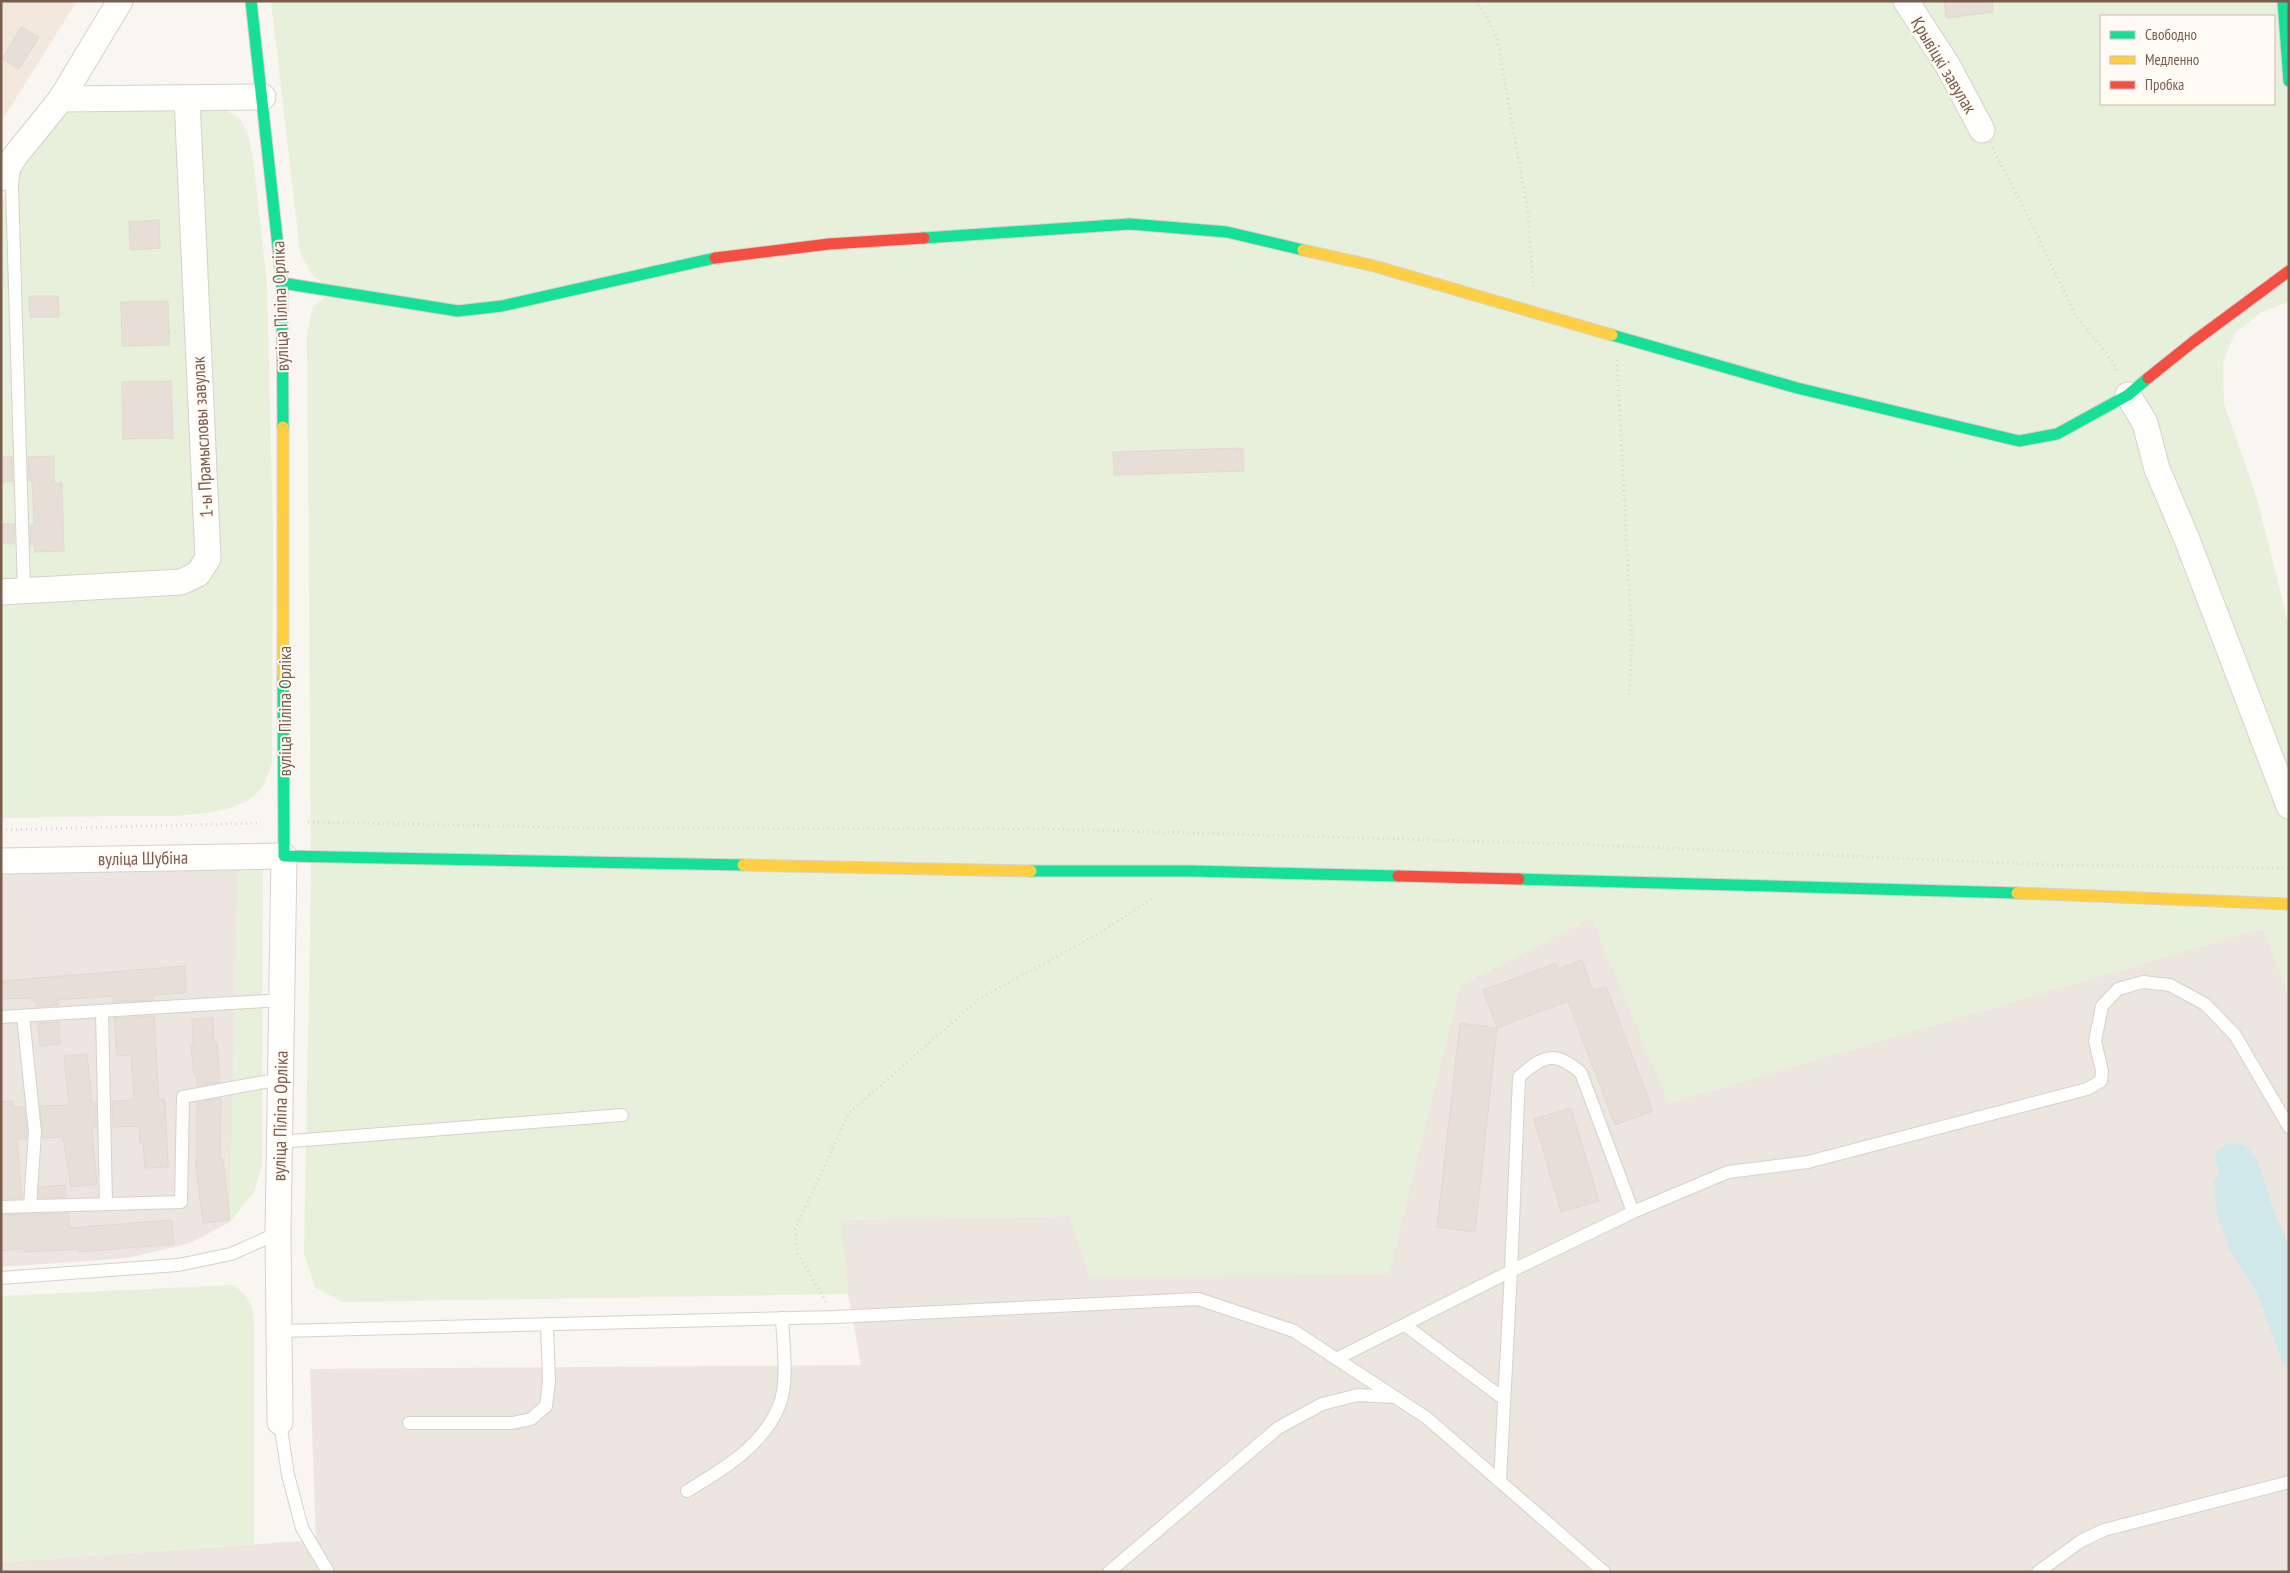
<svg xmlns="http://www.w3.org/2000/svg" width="2290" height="1573" viewBox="0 0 2290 1573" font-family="'PT Sans Narrow',sans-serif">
<rect width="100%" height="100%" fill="#f9f5f0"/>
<!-- residential -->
<path fill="#f2e8de" d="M1,1H77L1,122Z"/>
<!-- industrial -->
<g fill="#ede5e0">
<path d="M238,856L230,1222L190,1243L128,1258L1,1267V861Z"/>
<path d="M1592,918L1669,1103L2263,928L2289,995V1572H1V1562L316,1540L310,1369L861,1365L848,1294L840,1220L1069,1216L1389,1274L1460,985Z"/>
</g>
<!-- green -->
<g fill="#e7f0db" fill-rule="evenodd">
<path d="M271,1H2289V302L2261,312L2235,333L2223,362L2224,404L2255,492L2289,627V995L2263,928L1669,1103L1592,918L1460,985L1389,1274L1090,1277L1069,1216L841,1220L848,1294L342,1302L315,1287L304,1253L311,877L307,333L313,307L334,291L312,275L300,252ZM2101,16H2274V104H2101Z"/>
<path d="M211,108L227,111L240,119L248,135L253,157L267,283L273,530L272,763C268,775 264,788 254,796C223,821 150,815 112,816C75,817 38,817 1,818V203L53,119L65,111Z"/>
<path d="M238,856H263L262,1165L254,1192L230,1222Z"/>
<path d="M233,1285C252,1298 253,1307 254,1328V1544L1,1562V1296Z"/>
</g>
<!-- water -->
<path fill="#d0e8ea" d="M2227,1144L2245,1145L2257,1159L2272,1206L2289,1246V1370L2282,1362L2257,1293L2230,1251L2217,1213L2214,1183L2220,1173L2216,1162V1152Z"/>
<!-- building -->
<g fill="#e6ded7" stroke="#e2d8d2">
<path d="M1944,1H1992L1993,12L1946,18Z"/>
<path d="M21,27L39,37L19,69L2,59Z"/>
<path d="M159,220L160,248L130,250L129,222Z"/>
<path d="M29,296H58L59,317H30Z"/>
<path d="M168,301L169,345L122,346L121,302Z"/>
<path d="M171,381L173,438L123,439L122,382Z"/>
<path d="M1243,448L1244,471L1114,475L1113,452Z"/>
<path d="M54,456V483H62L64,551L35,552L34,545H31L30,525H34L32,481H29L28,457Z"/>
<path d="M1,457H12L13,481L1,482Z"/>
<path d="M1,524H14V544L1,543Z"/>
<path d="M1582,960L1593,991L1606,986L1653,1111L1615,1125L1568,1001L1497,1028L1483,990L1556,963L1558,969Z"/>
<path d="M185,966L186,993L153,995V1000L113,1002V996L57,1000L58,1005L36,1007V1001H31V998L1,999V981Z"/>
<path d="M154,1016L159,1099H165L168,1167L145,1168L143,1142L140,1143L139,1126L113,1127L112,1101L134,1100L131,1055L117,1056L114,1018Z"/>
<path d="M213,1018L214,1043H217L220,1082L197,1086V1076H194L191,1045H193L192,1019Z"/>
<path d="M59,1022L60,1044L40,1046L38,1023Z"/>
<path d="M1460,1023L1497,1028L1475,1232L1437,1227Z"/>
<path d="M87,1054L92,1102H96V1128H92L97,1184L71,1187L63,1137L43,1138L40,1106L69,1105L64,1056Z"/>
<path d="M221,1098L220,1159H223L230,1220L203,1223L196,1166L197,1103Z"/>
<path d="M13,1101V1107H24L27,1132L26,1139H17L22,1198L1,1199V1102Z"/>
<path d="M1571,1108L1599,1201L1561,1212L1534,1119Z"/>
<path d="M65,1185L66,1197L39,1198V1187Z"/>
<path d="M68,1213L70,1228L172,1220L174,1244L79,1252V1249L25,1252V1248L1,1251V1215Z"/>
</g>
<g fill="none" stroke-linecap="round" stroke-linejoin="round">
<!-- lane casing -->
<g stroke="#d7d1cb" stroke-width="14">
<g id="lane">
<path d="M14,168L12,186L24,590"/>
<path d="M102,1011L106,1204"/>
<path d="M23,1016L35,1132L30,1206"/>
<path d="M1,1017L282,1000"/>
<path d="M279,1142L622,1115"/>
<path d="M1,1207L181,1202L183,1097L280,1079"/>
<path d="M1,1278L178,1265L231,1254L278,1233"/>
<path d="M1405,1325L1504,1399"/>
<path d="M279,1331L835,1317L1198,1299L1294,1331L1427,1418L1604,1572"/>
<path d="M1336,1359L1511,1271L1519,1077C1543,1055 1556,1050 1581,1073L1633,1212"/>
<path d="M280,1422L288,1475L302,1528L328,1572"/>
<path d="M409,1423H512L531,1419L546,1406L549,1381L547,1324"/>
<path d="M1500,1481L1511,1271L1633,1212L1728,1172L1808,1162L2087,1089L2101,1081L2102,1071L2095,1041L2102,1006L2118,989L2143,982L2170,985L2205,1004L2235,1035L2289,1127"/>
<path d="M687,1491C722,1470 763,1446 779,1406C789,1382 783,1344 782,1318"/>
<path d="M1109,1572L1278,1428L1322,1404L1358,1395L1394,1397"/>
<path d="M2038,1572L2081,1541L2104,1530L2289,1482"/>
</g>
</g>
<!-- street casing -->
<g stroke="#d7d1cb" stroke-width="27">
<g id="street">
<path d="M1906,1L1948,66L1982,130"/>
<path d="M61,99L263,97"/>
<path d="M1,178L15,156L61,99L120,1"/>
<path d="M2128,395L2145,423L2157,469L2186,537L2289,806"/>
<path d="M1,592L181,582L198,574L208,558L187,99"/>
<path d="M1,861L284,856L278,1233L280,1422"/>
</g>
</g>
<!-- fast casing -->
<g stroke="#d9d2cb" stroke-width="13">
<g id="fast">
<path d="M251,1L282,283L283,427"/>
<path d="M2283,1L2289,81"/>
<path d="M924,238L1130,224L1227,232L1303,250"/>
<path d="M282,283L458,311L502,306L715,258"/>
<path d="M1612,335L1797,388L2019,441L2057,434L2128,395L2148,378"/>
<path d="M283,677L284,856L743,865"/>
<path d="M1031,871H1192L1398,876"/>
<path d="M1519,879L2017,893"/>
</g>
</g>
<!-- slow casing -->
<g stroke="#d9d2cb" stroke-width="13">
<g id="slow">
<path d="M1303,250L1374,266L1612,335"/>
<path d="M283,427V677"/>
<path d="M743,865L1031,871"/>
<path d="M2017,893L2289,904"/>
</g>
</g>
<!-- jam casing -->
<g stroke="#d9d2cb" stroke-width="13">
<g id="jam">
<path d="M715,258L829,244L924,238"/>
<path d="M2148,378L2193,342L2289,271"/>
<path d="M1398,876L1519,879"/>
</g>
</g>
<!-- path -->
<g stroke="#dcd5d0" stroke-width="3" stroke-dasharray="1 4" stroke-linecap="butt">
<path d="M1474,1L1484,13L1497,38L1528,213L1533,287"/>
<path d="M1992,148L2021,202L2075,314L2115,365L2118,373"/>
<path d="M169,332H177"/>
<path d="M1617,360L1632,643L1629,695"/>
<path d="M308,822L594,828L1055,829L1572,844L2052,865L2289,868"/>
<path d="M1,830L261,823"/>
<path d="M826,1302L798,1254L795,1230L849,1113L979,999L1098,934L1154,897"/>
</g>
<!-- lane -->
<use href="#lane" stroke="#fefefd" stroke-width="12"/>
<!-- street -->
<use href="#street" stroke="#fefefd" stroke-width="25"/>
<!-- fast -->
<use href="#fast" stroke="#16e098" stroke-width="11"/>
<!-- slow -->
<use href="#slow" stroke="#ffcf43" stroke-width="11"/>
<!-- jam -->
<use href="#jam" stroke="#f24e42" stroke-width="11"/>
</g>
<g text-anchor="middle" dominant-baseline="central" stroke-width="4" stroke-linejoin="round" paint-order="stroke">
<!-- street labels -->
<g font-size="18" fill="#7a5c4d" stroke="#fffaf3">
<text transform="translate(1944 65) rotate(59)">Крывіцкі завулак</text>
<text transform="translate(280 306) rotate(-92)">вуліца Піліпа Орліка</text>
<text transform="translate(202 437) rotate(-93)">1-ы Прамысловы завулак</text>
<text transform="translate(284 711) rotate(-90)">вуліца Піліпа Орліка</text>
<text transform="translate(143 858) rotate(-1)">вуліца Шубіна</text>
<text transform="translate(280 1116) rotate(-89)">вуліца Піліпа Орліка</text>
</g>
</g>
<!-- border -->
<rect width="2290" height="1573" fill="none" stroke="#7a5c4d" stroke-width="5"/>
<!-- legend -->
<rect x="2100" y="15" width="175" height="90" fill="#fffaf3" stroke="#cabbb1"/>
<rect x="2110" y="31" width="25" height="8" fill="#16e098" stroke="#cabbb1"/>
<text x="2145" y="40" font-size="15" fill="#7a5c4d">Свободно</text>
<rect x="2110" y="56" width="25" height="8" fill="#ffcf43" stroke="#cabbb1"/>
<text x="2145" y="65" font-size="15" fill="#7a5c4d">Медленно</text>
<rect x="2110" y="81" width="25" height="8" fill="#f24e42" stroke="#cabbb1"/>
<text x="2145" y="90" font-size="15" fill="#7a5c4d">Пробка</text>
</svg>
